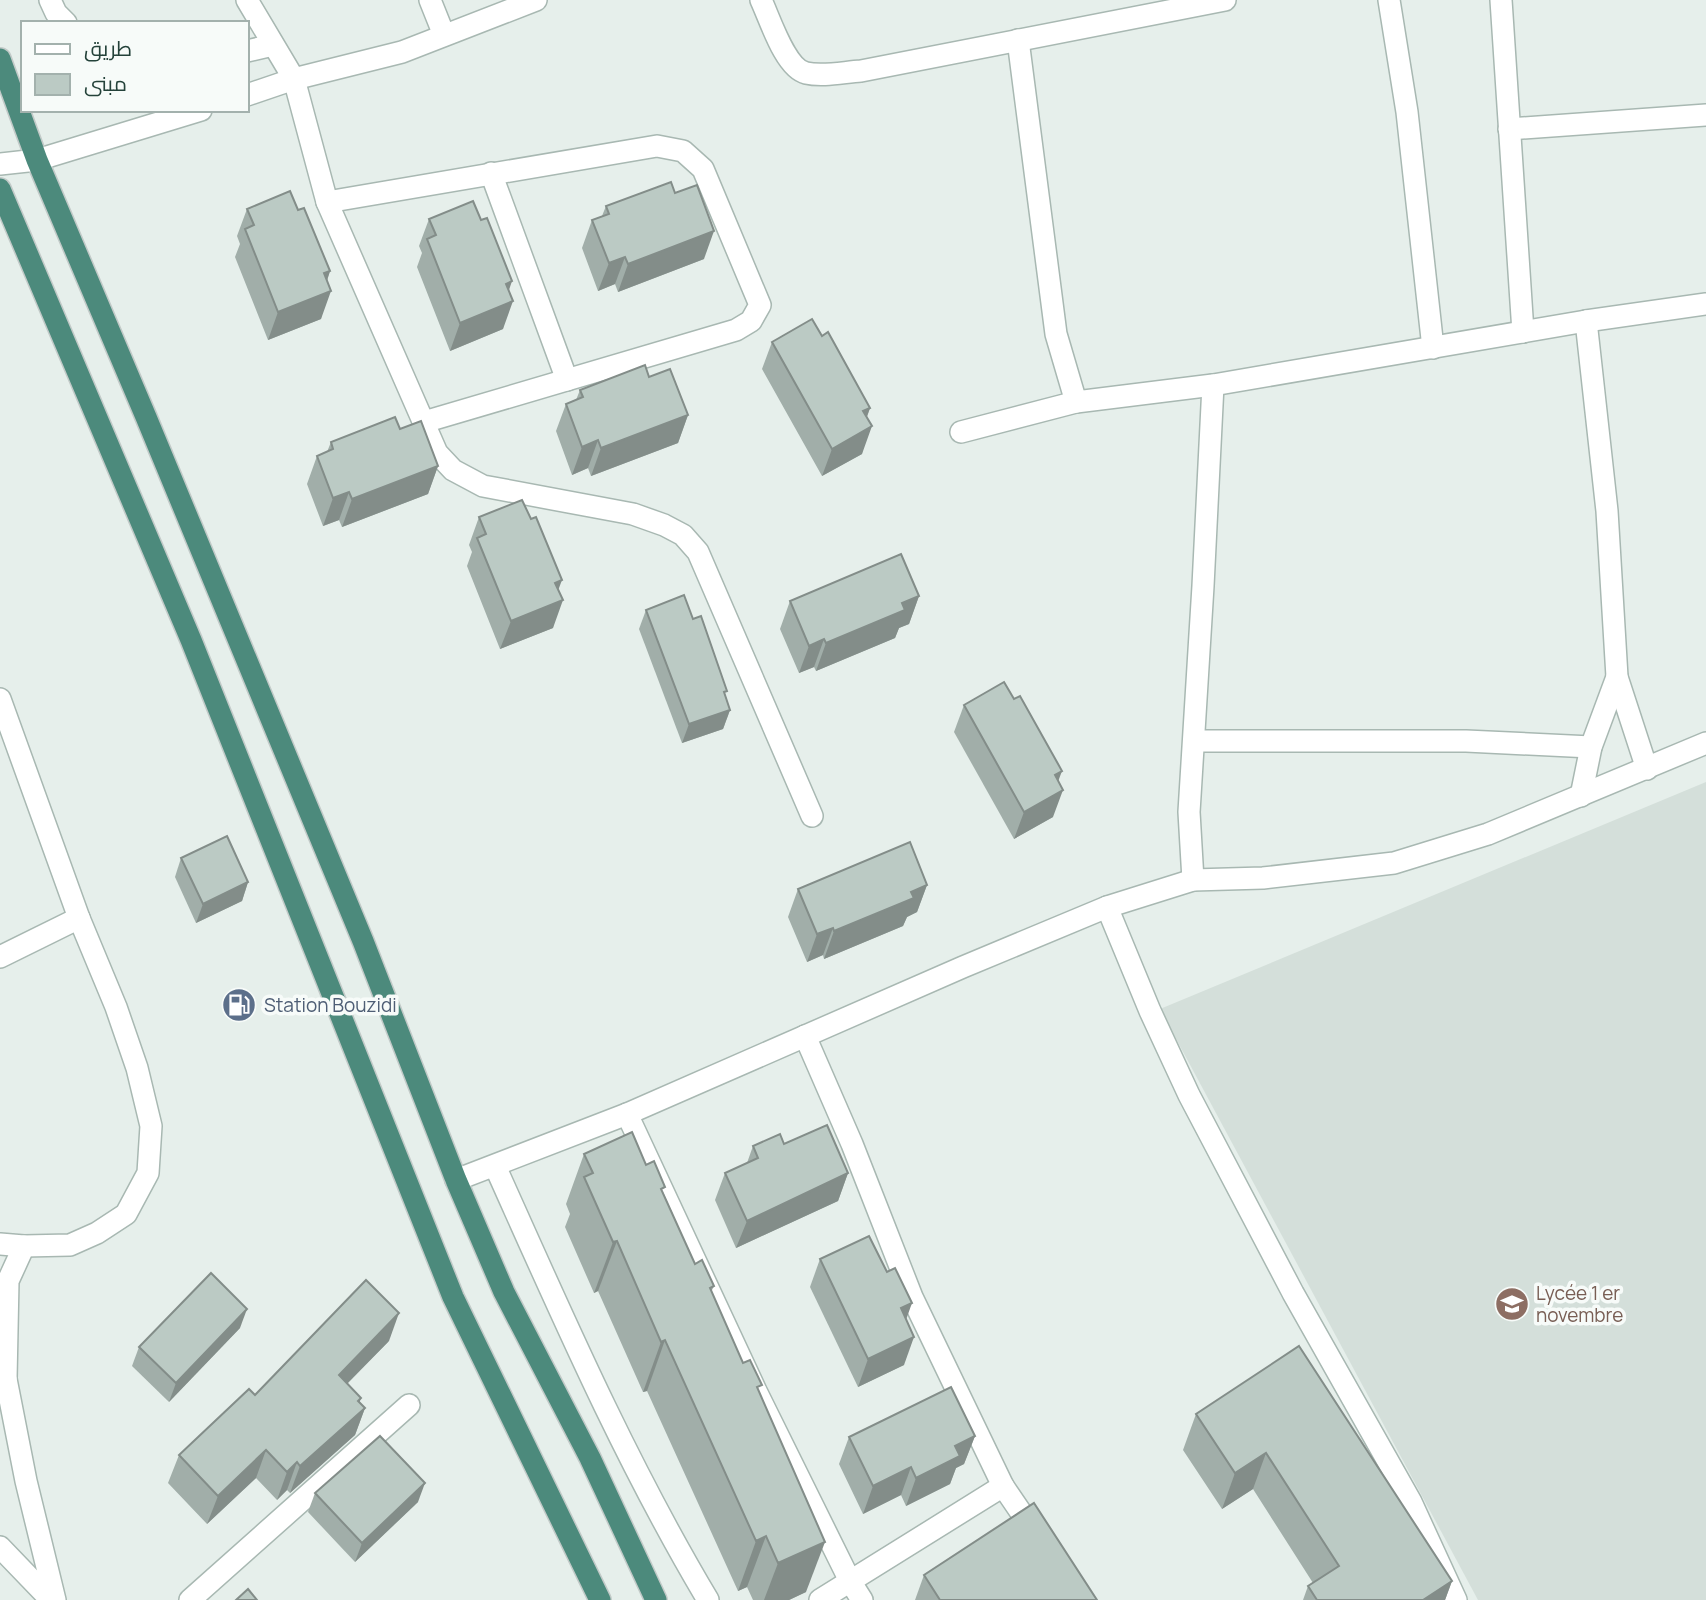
<svg xmlns="http://www.w3.org/2000/svg" width="1706" height="1600" viewBox="0 0 1706 1600" font-family="Manrope,Cairo,sans-serif">
<rect width="100%" height="100%" fill="#e6efeb"/>
<!-- built -->
<path fill="#d4dfda" d="M1706,782V1600H1478L1160,1009Z"/>
<g fill="none" stroke-linecap="round" stroke-linejoin="round">
<!-- minor casing -->
<g stroke="#a8b8b2" stroke-width="24">
<g id="minor">
<path d="M50,0L56,13L66,23"/>
<path d="M247,0L294,79L327,202L437,453L453,470L483,486L633,514L664,525L683,535L698,552L812,816"/>
<path d="M430,0L444,35"/>
<path d="M761,0C770,19 785,68 806,73C823,77 844,72 861,71L1225,0"/>
<path d="M1389,0L1407,112L1433,348"/>
<path d="M1501,0L1523,332"/>
<path d="M1018,40L1056,334L1076,402L1213,385L1586,321L1706,304"/>
<path d="M247,51L273,45"/>
<path d="M247,95L294,79L402,52L536,0"/>
<path d="M1509,129L1706,115"/>
<path d="M0,164L37,160L201,110"/>
<path d="M491,173L567,380"/>
<path d="M327,202L657,146L683,151L703,169L760,305L751,321L736,330L424,422"/>
<path d="M1586,321L1607,511L1617,677L1647,769"/>
<path d="M961,432L1076,402"/>
<path d="M0,699L79,918L116,1007L137,1068L151,1126L148,1173L126,1214L97,1233L70,1245L24,1246L0,1244"/>
<path d="M1194,741H1466L1591,747"/>
<path d="M1581,796L1591,747L1617,677"/>
<path d="M1193,880L1189,812L1203,586L1213,385"/>
<path d="M1107,907L1150,1011L1189,1095L1293,1293L1411,1502L1456,1600"/>
<path d="M0,957L79,918"/>
<path d="M805,1036L852,1144L912,1297L1003,1486L820,1600"/>
<path d="M627,1114L756,1391L850,1581L862,1600"/>
<path d="M495,1166C561,1313 625,1461 708,1600"/>
<path d="M456,1180L627,1114L963,967L1107,907L1193,880L1263,878L1394,863L1488,834L1706,743"/>
<path d="M6,1379L26,1481L55,1600"/>
<path d="M3,1393L6,1379L8,1281L24,1246"/>
<path d="M1003,1486L1037,1536"/>
<path d="M0,1547L51,1600"/>
<path d="M190,1600L409,1405"/>
</g>
</g>
<!-- trunk casing -->
<g stroke="#c2cac8" stroke-width="24">
<g id="trunk">
<path d="M0,59L37,160L146,417L363,941L456,1180L504,1292L590,1458L656,1600"/>
<path d="M0,189L191,640L453,1297L600,1600"/>
</g>
</g>
<!-- minor -->
<use href="#minor" stroke="#fff" stroke-width="21"/>
<!-- trunk -->
<use href="#trunk" stroke="#4c8a7c" stroke-width="21"/>
</g>
<!-- wall -->
<g fill="#a1aea9">
<path d="M675,193L704,259L618,292L615,284L598,291L582,248L592,220L602,216L606,206Z"/>
<path d="M247,209L298,210L330,271L327,281L321,319L268,340L235,257L240,244L237,236Z"/>
<path d="M429,219L509,291L503,329L450,351L417,267L422,253L419,246Z"/>
<path d="M822,336L870,408L867,417L862,454L822,476L762,369L772,342Z"/>
<path d="M649,377L688,415L678,443L591,476L588,468L572,475L556,431L566,404L576,400L580,390Z"/>
<path d="M400,429L438,466L428,494L342,527L339,520L323,526L307,484L317,456L327,452L331,442Z"/>
<path d="M479,517L558,589L553,628L500,649L467,566L472,552L469,545Z"/>
<path d="M919,596L909,624L899,628L895,638L816,671L814,667L799,673L780,629L790,601Z"/>
<path d="M646,610L693,619L730,710L723,729L682,743L639,629Z"/>
<path d="M964,705L1053,817L1014,839L954,732Z"/>
<path d="M181,858L248,882L242,901L196,923L175,877Z"/>
<path d="M927,885L917,912L907,917L903,926L824,959L823,955L807,962L788,917L798,889Z"/>
<path d="M784,1144L848,1173L838,1201L736,1248L715,1200L725,1173L747,1163L753,1146Z"/>
<path d="M584,1154L646,1165L663,1192L695,1264L714,1286L711,1292L743,1363L759,1392L806,1592L789,1600H753L747,1587L738,1591L647,1391L643,1392L598,1291L594,1293L565,1227L570,1214L566,1204Z"/>
<path d="M820,1259L887,1272L906,1319L904,1365L858,1387L810,1287Z"/>
<path d="M240,1328L169,1402L132,1366L139,1347Z"/>
<path d="M389,1341L347,1384L360,1402L365,1408L355,1435L290,1493L287,1490L277,1500L256,1478L207,1524L168,1483L179,1455Z"/>
<path d="M1299,1346L1452,1581L1445,1600H1303L1308,1586L1313,1583L1253,1489L1222,1509L1183,1450L1196,1414Z"/>
<path d="M975,1436L964,1464L956,1468L950,1484L906,1506L901,1495L863,1514L839,1464L849,1437Z"/>
<path d="M315,1493L418,1502L355,1562L308,1512Z"/>
<path d="M924,1575L1097,1600H915Z"/>
</g>
<!-- shaded-wall -->
<g fill="#838d89">
<path d="M714,231L704,259L618,292L628,264Z"/>
<path d="M625,257L615,284L598,291L609,263Z"/>
<path d="M330,271L322,295L331,291L321,319L268,340L278,312L324,273Z"/>
<path d="M512,281L504,305L513,301L503,329L450,351L460,323L506,284Z"/>
<path d="M870,408L861,432L872,426L862,454L822,476L832,449L863,411Z"/>
<path d="M688,415L678,443L591,476L601,448Z"/>
<path d="M598,440L588,468L572,475L582,447Z"/>
<path d="M438,466L428,494L342,527L352,499Z"/>
<path d="M349,492L339,520L323,526L333,498Z"/>
<path d="M562,580L553,604L563,600L553,628L500,649L511,621L555,583Z"/>
<path d="M919,596L909,624L899,628L895,638L816,671L826,643L902,603Z"/>
<path d="M824,639L814,667L799,673L809,646Z"/>
<path d="M730,710L723,729L682,743L689,724Z"/>
<path d="M1062,771L1053,795L1063,790L1053,817L1014,839L1024,812L1055,775Z"/>
<path d="M248,882L242,901L196,923L203,904Z"/>
<path d="M927,885L917,912L907,917L903,926L824,959L834,931L911,892Z"/>
<path d="M833,928L823,955L807,962L817,934Z"/>
<path d="M848,1173L838,1201L736,1248L747,1221Z"/>
<path d="M617,1241L598,1291L594,1293L613,1242Z"/>
<path d="M912,1303L902,1331L901,1308Z"/>
<path d="M247,1309L240,1328L169,1402L176,1383Z"/>
<path d="M399,1313L389,1341L328,1403L339,1375Z"/>
<path d="M914,1337L904,1365L858,1387L868,1359Z"/>
<path d="M665,1340L647,1391L643,1392L661,1342Z"/>
<path d="M361,1398L354,1418L365,1408L355,1435L290,1493L300,1466Z"/>
<path d="M975,1436L964,1464L956,1468L950,1484L906,1506L916,1478L955,1446Z"/>
<path d="M266,1450L256,1478L207,1524L218,1496Z"/>
<path d="M1266,1453L1253,1489L1222,1509L1235,1473Z"/>
<path d="M297,1462L287,1490L277,1500L287,1472Z"/>
<path d="M911,1467L901,1495L863,1514L873,1486Z"/>
<path d="M425,1483L418,1502L355,1562L362,1543Z"/>
<path d="M766,1536L747,1587L738,1591L756,1541Z"/>
<path d="M825,1542L806,1592L789,1600H764L778,1563Z"/>
<path d="M1452,1581L1445,1600H1423Z"/>
</g>
<!-- building -->
<g fill="#bbcac4" stroke="#838d89" stroke-width="2">
<path d="M671,182L675,193L697,185L714,231L628,264L625,257L609,263L592,220L609,214L606,206Z"/>
<path d="M290,191L298,210L304,208L330,271L324,273L331,291L278,312L245,229L254,225L247,209Z"/>
<path d="M473,201L481,220L487,218L512,281L506,284L513,301L460,323L427,239L436,235L429,219Z"/>
<path d="M812,319L822,336L828,332L870,408L863,411L872,426L832,449L772,342Z"/>
<path d="M645,365L649,377L670,369L688,415L601,448L598,440L582,447L566,404L583,397L580,390Z"/>
<path d="M395,417L400,429L421,421L438,466L352,499L349,492L333,498L317,456L333,449L331,442Z"/>
<path d="M522,500L531,519L536,517L562,580L555,583L563,600L511,621L477,538L486,534L479,517Z"/>
<path d="M901,554L919,596L902,603L905,610L826,643L824,639L809,646L790,601Z"/>
<path d="M684,595L693,619L701,616L727,691L724,692L730,710L689,724L646,610Z"/>
<path d="M1004,682L1014,699L1020,696L1062,771L1055,775L1063,790L1024,812L964,705Z"/>
<path d="M227,836L248,882L203,904L181,858Z"/>
<path d="M910,842L927,885L911,892L914,898L834,931L833,928L817,934L798,889Z"/>
<path d="M827,1125L848,1173L747,1221L725,1173L758,1158L753,1146L780,1134L784,1144Z"/>
<path d="M632,1132L646,1165L654,1161L665,1187L661,1189L695,1264L702,1260L714,1286L710,1288L743,1363L750,1360L762,1385L757,1387L825,1542L778,1563L766,1536L756,1541L665,1340L661,1342L617,1241L613,1242L584,1177L593,1173L584,1154Z"/>
<path d="M869,1236L887,1272L895,1268L912,1303L901,1308L914,1337L868,1359L820,1259Z"/>
<path d="M211,1273L247,1309L176,1383L139,1347Z"/>
<path d="M366,1280L399,1313L339,1375L361,1398L358,1401L365,1408L300,1466L297,1462L287,1472L266,1450L218,1496L179,1455L249,1389L255,1395Z"/>
<path d="M1299,1346L1452,1581L1423,1600H1317L1308,1586L1339,1566L1266,1453L1235,1473L1196,1414Z"/>
<path d="M951,1387L975,1436L955,1446L960,1456L916,1478L911,1467L873,1486L849,1437Z"/>
<path d="M380,1436L425,1483L362,1543L315,1493Z"/>
<path d="M1034,1503L1097,1600H940L924,1575Z"/>
<path d="M248,1589L257,1600H236Z"/>
</g>
<!-- icons -->
<defs>
<g id="fuel-disc" transform="scale(1.75)"><circle r="9.5" fill="#5c6f8a" stroke="#f7fbf9"/><path d="M-5.5-6h7V0h2V4h1.3V-2.5L3-4.5l.8-.8L6-3V5H2.5V1h-1V6h-7ZM-4.2-4.7v3.2H.2V-4.7Z" fill="#fff"/></g>
<g id="school-disc" transform="scale(1.75)"><circle r="9.5" fill="#8d6e63" stroke="#f7fbf9"/><path d="M0-5L7-2L0 1L-7-2ZM-4 1L0 2.5L4 1V4Q0 6-4 4Z" fill="#fff"/></g>
</defs>
<g fill-rule="evenodd">
<use href="#fuel-disc" x="239" y="1005"/>
<use href="#school-disc" x="1512" y="1304"/>
</g>
<g text-anchor="middle" dominant-baseline="central" stroke-width="7" stroke-linejoin="round" paint-order="stroke">
<!-- service labels -->
<g font-size="19" fill="#4e5e75" stroke="#f7fbf9" text-anchor="start">
<text x="264" y="1005">Station Bouzidi</text>
</g>
<!-- education labels -->
<g font-size="19" fill="#785e54" stroke="#f7fbf9" text-anchor="start">
<text x="1536" y="1293">Lycée 1 er<tspan x="1536" dy="22">novembre</tspan></text>
</g>
</g>
<!-- legend -->
<rect x="21" y="21" width="228" height="91" fill="#f7fbf9" stroke="#a3b1ad" stroke-width="2"/>
<rect x="35" y="44" width="35" height="10" fill="#ffffff" stroke="#a3b1ad" stroke-width="2"/>
<text x="84" y="56" font-size="21" fill="#24423a">طريق</text>
<rect x="35" y="74" width="35" height="21" fill="#bbcac4" stroke="#a3b1ad" stroke-width="2"/>
<text x="84" y="91" font-size="21" fill="#24423a">مبنى</text>
</svg>
